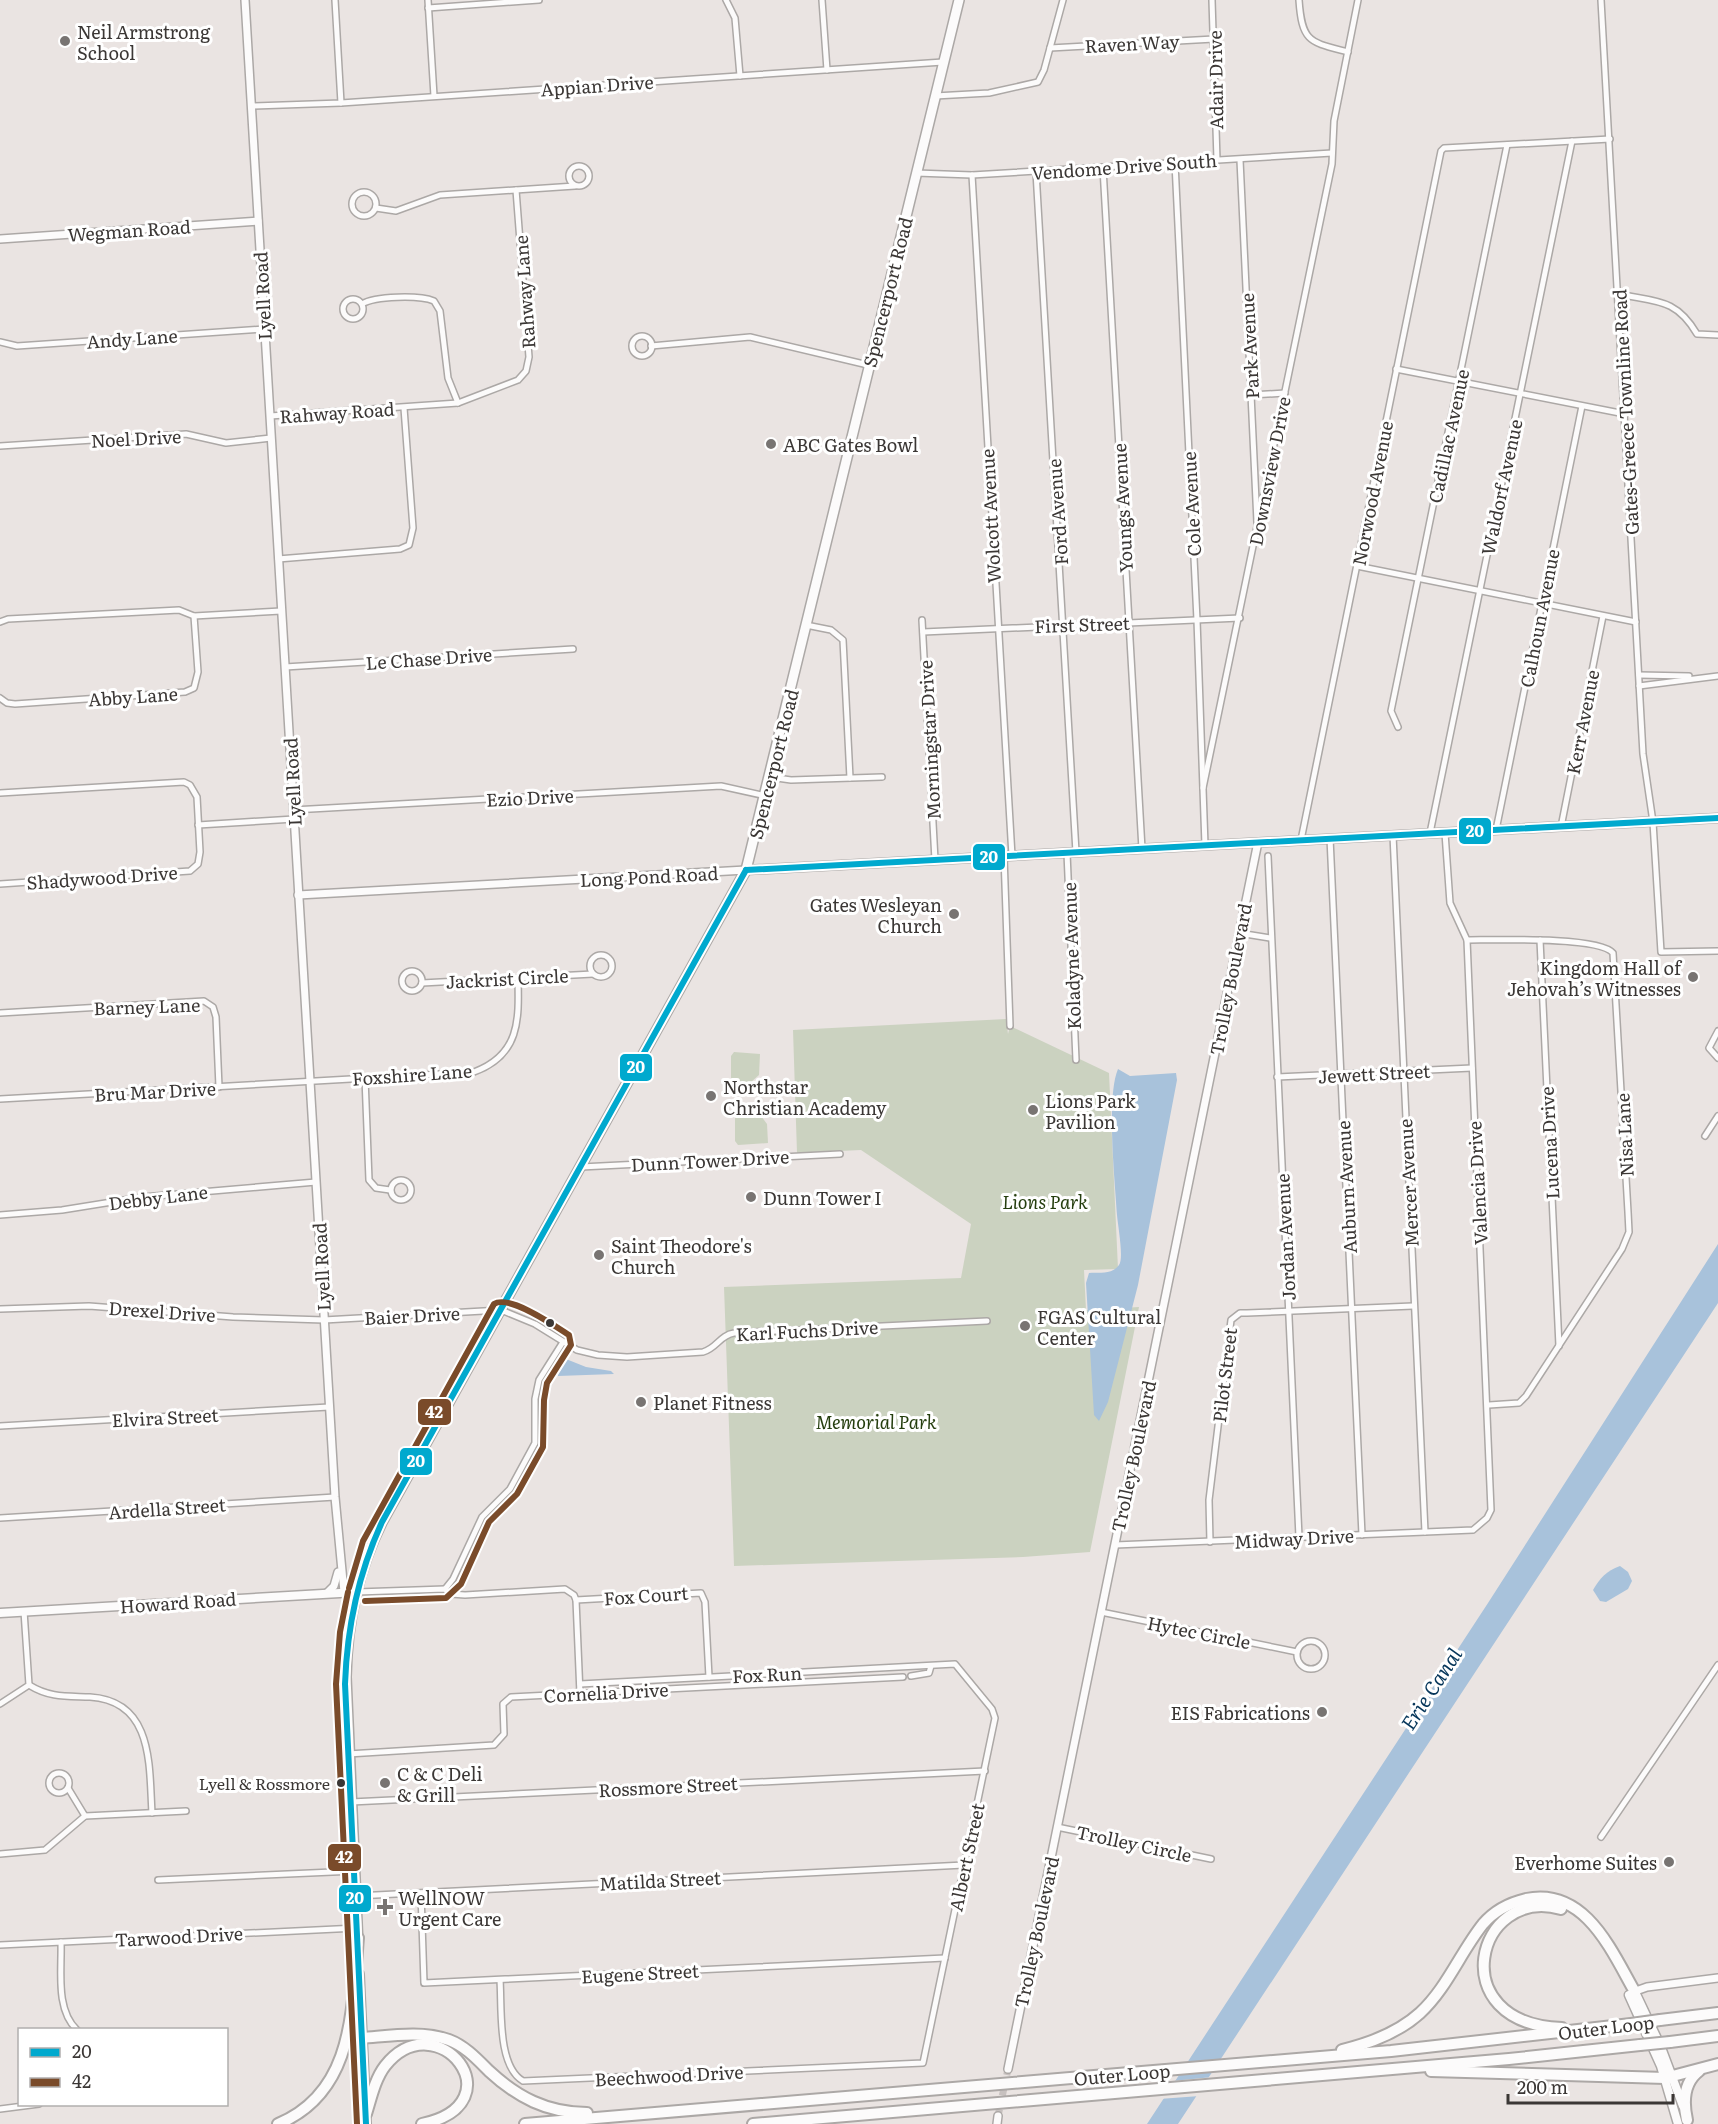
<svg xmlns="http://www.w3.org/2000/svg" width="1718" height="2124" viewBox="0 0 1718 2124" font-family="Literata,serif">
<rect width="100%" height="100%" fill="#eae4e2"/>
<!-- green -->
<g fill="#cbd2c0">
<path d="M1006,1019L1008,1034L1010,1026L1109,1073L1118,1269L1084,1270L1086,1310L1139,1307L1090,1552L1023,1557L734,1566L724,1287L961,1278L971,1224L861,1150L797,1153L793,1030Z"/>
<path d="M734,1052L760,1054L759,1075L750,1083H731V1056Z"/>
<path d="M758,1112L767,1124L768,1143L738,1145L735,1141V1114Z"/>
</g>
<!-- water -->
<g fill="#a8c2db">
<path d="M1118,1069L1130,1076L1176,1073L1177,1080L1138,1285L1108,1402L1099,1421L1094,1415L1086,1283L1089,1273C1099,1272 1112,1275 1119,1265C1124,1259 1118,1226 1117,1215C1115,1181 1106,1097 1118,1069Z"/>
<path d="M1718,1244V1303L1178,2124H1147L1488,1603Z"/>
<path d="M566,1359L586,1367L611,1371L614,1374L558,1376L556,1371L562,1361Z"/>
<path d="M1620,1566L1628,1572L1632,1581L1628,1589L1606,1602L1600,1601L1593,1590C1600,1578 1606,1571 1620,1566Z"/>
</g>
<!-- pier -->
<path fill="#eae4e2" d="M1213,2077L1200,2096L1159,2099L1172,2081Z"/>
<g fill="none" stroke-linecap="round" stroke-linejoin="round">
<!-- tertiary-tunnel -->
<path stroke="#c7c1bf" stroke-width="7" stroke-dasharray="7 3.5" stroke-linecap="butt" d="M998,2116L1008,2069"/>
<!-- minor casing -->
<g stroke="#aca8a6" stroke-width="8">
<g id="minor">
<path d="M335,0L341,103"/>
<path d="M428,0L434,96"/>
<path d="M726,0L735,18L740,76"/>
<path d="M822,0L827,70"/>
<path d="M1212,0L1217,160"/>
<path d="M1299,0C1302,43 1310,42 1348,52"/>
<path d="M1601,0L1643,754L1653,822L1661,952L1718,951"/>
<path d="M428,8L539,0"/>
<path d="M1050,48L1214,39"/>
<path d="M935,96L989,93L1038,82L1044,70L1063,0"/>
<path d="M251,106L341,103L943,62"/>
<path d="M1240,160L1257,522"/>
<path d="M1175,163L1197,620L1205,845"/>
<circle cx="579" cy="176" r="10"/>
<path d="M1103,168L1142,849"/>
<path d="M1036,172L1076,852"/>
<path d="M916,173L972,175L1332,153"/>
<path d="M972,175L1012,856"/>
<circle cx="364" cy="204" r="12"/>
<path d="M376,208L396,211L440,195L575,186"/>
<path d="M1618,294C1656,302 1676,298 1697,334L1718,335"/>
<circle cx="353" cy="309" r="10"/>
<path d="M362,304C375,296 419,295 434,301L440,311L448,378L458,403"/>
<circle cx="642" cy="346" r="10"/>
<path d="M0,342L17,346L264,329"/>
<path d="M651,346L750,337L868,365"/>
<path d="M1396,369L1625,414"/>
<path d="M1251,395L1285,393"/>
<path d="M270,416L458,403L518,380L526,371L529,357L516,190"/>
<path d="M0,446L186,434L226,443L271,438"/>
<path d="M278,559L400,549L409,545L413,528L404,408"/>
<path d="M1357,566L1636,622"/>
<path d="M194,616L281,611"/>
<path d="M922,620L935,860"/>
<path d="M0,622L8,619L179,610L194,616L198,672L194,688L185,692L15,704L7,703L0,698"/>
<path d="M806,625L831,630L843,640L850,778"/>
<path d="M923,632L1240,618"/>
<path d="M285,667L573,649"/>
<path d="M1639,675L1689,676"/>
<path d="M1639,686L1718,676"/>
<path d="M1398,727L1391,711L1507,145"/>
<path d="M770,777L791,780L882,777"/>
<path d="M1203,788L1326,193L1332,164L1334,121L1358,0"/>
<path d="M0,793L184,782L190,785L197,797L200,852L198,864L190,871L0,884"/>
<path d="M293,810L721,786L766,796"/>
<path d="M198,825L294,819"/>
<path d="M1561,827L1603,616"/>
<path d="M1496,830L1582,406"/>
<path d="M1430,833L1572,141"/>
<path d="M1393,835L1425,1532"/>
<path d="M1330,838L1362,1535"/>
<path d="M1301,840L1441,151L1444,148L1610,139"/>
<path d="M1067,853L1076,1060"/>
<path d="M1004,856L1010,1026"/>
<path d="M1268,856L1299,1537"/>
<path d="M1239,933L1270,938"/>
<path d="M1467,940C1493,940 1599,936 1613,953L1628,1212L1629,1232L1622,1249L1526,1396L1519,1403L1489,1405"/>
<path d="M1540,940L1559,1346"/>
<circle cx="601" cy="966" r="11"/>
<circle cx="412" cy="981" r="10"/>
<path d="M422,983L593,974"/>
<path d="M0,1013L204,1001L213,1007L216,1017L219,1087"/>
<path d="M1718,1031L1709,1048L1718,1058"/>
<path d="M1277,1077L1472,1068"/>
<path d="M365,1078L369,1180L376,1188L390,1190"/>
<path d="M0,1099L474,1072C520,1055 519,1020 518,979"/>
<path d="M1705,1136L1718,1116"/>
<path d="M581,1167L840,1154"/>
<circle cx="401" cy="1190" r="10"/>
<path d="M0,1215L62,1210L143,1197L316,1182"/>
<path d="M0,1309L89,1306L233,1317L324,1320L501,1310L535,1324L577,1350L598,1355L627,1357L703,1352C717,1348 720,1335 734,1333L987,1321"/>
<path d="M0,1426L329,1407"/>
<path d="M0,1518L335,1497"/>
<path d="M1210,1542L1209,1500L1231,1320L1240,1313H1247L1413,1306"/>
<path d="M1115,1545L1473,1530L1487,1518L1491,1510L1467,940L1450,903L1445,833"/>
<path d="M445,1589L453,1579L482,1517L510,1489L535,1443V1399L539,1380L563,1342"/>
<path d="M357,1592L445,1589L451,1594L465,1595L565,1589L574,1595L576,1600L580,1694"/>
<path d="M576,1600L701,1593L705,1602L709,1677"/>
<path d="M1101,1612L1297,1652"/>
<circle cx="1311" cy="1655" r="14"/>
<path d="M911,1676L929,1673L931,1666"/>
<path d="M29,1685C50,1698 67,1696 90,1697C154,1701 149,1766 152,1813"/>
<path d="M0,1704L29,1685L24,1611"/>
<path d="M348,1754L494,1745L504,1734L503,1704L511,1697L903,1677"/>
<circle cx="59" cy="1783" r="10"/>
<path d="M68,1788L85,1816"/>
<path d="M351,1802L985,1771"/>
<path d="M1057,1827L1211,1859"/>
<path d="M1601,1837L1718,1665"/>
<path d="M0,1854L45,1850L85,1816L186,1811"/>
<path d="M158,1880L355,1871"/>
<path d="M421,1893L424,1983L945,1958"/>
<path d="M356,1896L964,1865"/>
<path d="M61,1942C62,1970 55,2009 77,2030"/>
<path d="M0,1945L357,1928"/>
<path d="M500,1980C502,2008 497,2066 523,2081L923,2063L995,1718L992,1709L955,1664L580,1684"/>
<path d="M0,2109L39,2104"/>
</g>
</g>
<!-- tertiary casing -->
<g stroke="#aca8a6" stroke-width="10">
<g id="tertiary">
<path d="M245,0L335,1497L344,1592"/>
<path d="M0,239L258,221"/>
<path d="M298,895L746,870"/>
<path d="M327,1593L334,1586L338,1572"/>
<path d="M1633,1992L1647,1987L1718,1978"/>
<path d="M1008,2069L1258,842"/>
<path d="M997,2124L998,2116"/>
</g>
</g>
<!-- secondary casing -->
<g stroke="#aca8a6" stroke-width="11">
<g id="secondary">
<path d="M746,870L1718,818"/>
<path d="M0,1613L357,1592"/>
<path d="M1635,1992L1660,2045L1683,2106"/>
<path d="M1629,1995L1661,2066L1678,2124"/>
</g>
</g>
<!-- primary casing -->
<g stroke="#aca8a6" stroke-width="12">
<g id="primary">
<path d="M358,1945L346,1677C347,1623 358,1570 382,1522L746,870L959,0"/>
<path d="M359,1974L366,2124"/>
</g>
</g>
<!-- motorway casing -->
<g stroke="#aca8a6" stroke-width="14">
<g id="motorway">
<path d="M1561,1909C1476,1885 1441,2024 1562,2028"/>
<path d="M1660,2020L1718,2013"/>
<path d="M362,2038C389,2036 422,2030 449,2040C465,2046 477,2059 489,2071C517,2097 547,2113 587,2113"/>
<path d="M1670,2042L1718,2036"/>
<path d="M1342,2050C1371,2043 1398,2033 1420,2013C1447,1988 1460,1953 1483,1924C1494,1911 1509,1903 1526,1899C1585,1887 1611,1950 1635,1992"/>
<path d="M1431,2071L1665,2078L1718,2064"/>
<path d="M366,2114C371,2098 375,2079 385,2066C437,2001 519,2103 422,2124"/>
<path d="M1687,2120C1683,2102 1683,2083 1699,2071"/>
<path d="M278,2124C355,2092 352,2008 358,1938"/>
<path d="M525,2124L1391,2051L1631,2024"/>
<path d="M753,2124L1509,2059L1640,2045"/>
</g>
</g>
<!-- minor -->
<use href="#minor" stroke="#fcfbfb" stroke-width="5"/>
<!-- tertiary -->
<use href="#tertiary" stroke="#fcfbfb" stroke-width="7"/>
<!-- secondary -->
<use href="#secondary" stroke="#fcfbfb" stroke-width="8"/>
<!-- primary -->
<use href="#primary" stroke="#fcfbfb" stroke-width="9"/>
<!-- motorway -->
<use href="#motorway" stroke="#fcfbfb" stroke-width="10"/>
<!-- motorway-bridge casing -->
<g stroke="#aca8a6" stroke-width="14" stroke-linecap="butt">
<g id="motorway-bridge">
<path d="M1631,2024L1660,2020"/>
<path d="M1640,2045L1670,2042"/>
</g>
</g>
<!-- motorway-bridge -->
<use href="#motorway-bridge" stroke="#fcfbfb" stroke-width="10"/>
<!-- bus-1 casing -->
<g stroke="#fff" stroke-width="10">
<g id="bus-1">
<path d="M746,870L1718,818"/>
<path d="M366,2124L345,1684C347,1627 358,1574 382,1522L746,870"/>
</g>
</g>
<!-- bus-2 casing -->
<g stroke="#fff" stroke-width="10">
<g id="bus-2">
<path d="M349,1588L363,1541L494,1304C509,1294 555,1326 569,1335L571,1345L547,1383L544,1400L543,1447L517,1494L489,1522L461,1584L446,1598L365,1601"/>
<path d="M348,1592L340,1632L336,1684L357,2124"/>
</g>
</g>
<!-- bus-1 -->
<use href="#bus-1" stroke="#00a9ce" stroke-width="6"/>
<!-- bus-2 -->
<use href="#bus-2" stroke="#7a4b2a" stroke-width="6"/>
</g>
<!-- markers -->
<g fill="#787472" stroke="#fff" stroke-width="2">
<circle cx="65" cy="41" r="6"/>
<circle cx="771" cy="444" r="6"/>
<circle cx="954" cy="914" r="6"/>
<circle cx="1693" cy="977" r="6"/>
<circle cx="711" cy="1096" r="6"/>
<circle cx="1033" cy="1110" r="6"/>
<circle cx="751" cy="1197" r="6"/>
<circle cx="599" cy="1255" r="6"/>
<circle cx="1025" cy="1326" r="6"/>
<circle cx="641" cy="1402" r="6"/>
<circle cx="1322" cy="1712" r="6"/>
<circle cx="385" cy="1783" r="6"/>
<circle cx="1669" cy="1862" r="6"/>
<path d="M382 1898h6v6h6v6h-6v6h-6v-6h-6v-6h6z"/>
</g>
<g fill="#3b3735" stroke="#fff" stroke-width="2">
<circle cx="550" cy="1323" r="5"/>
<circle cx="341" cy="1783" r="5"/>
</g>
<g text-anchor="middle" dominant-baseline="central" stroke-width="6" stroke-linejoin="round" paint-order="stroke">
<!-- bus labels -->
<g font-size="16" fill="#3b3735" stroke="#fff" text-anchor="end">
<text x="330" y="1783">Lyell &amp; Rossmore</text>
</g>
<!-- poi labels -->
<g font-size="18" fill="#3b3735" stroke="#fff" text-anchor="start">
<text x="77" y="31">Neil Armstrong<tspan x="77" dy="21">School</tspan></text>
<text x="783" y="444">ABC Gates Bowl</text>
<text x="942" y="904" text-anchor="end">Gates Wesleyan<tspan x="942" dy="21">Church</tspan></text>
<text x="1681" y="967" text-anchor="end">Kingdom Hall of<tspan x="1681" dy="21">Jehovah’s Witnesses</tspan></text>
<text x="723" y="1086">Northstar<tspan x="723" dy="21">Christian Academy</tspan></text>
<text x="1045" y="1100">Lions Park<tspan x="1045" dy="21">Pavilion</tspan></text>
<text x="763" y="1197">Dunn Tower I</text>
<text x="611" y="1245">Saint Theodore's<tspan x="611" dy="21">Church</tspan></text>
<text x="1037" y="1316">FGAS Cultural<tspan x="1037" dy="21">Center</tspan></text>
<text x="653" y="1402">Planet Fitness</text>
<text x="1310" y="1712" text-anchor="end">EIS Fabrications</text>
<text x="397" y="1773">C &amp; C Deli<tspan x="397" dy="21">&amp; Grill</tspan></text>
<text x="1657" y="1862" text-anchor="end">Everhome Suites</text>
<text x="398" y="1897">WellNOW<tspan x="398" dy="21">Urgent Care</tspan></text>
</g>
<!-- street labels -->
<g font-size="18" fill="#3b3735" stroke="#fff">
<text transform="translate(1132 43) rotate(-3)">Raven Way</text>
<text transform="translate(1215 80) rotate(-91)">Adair Drive</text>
<text transform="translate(597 85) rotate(-4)">Appian Drive</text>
<text transform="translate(1124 166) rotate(-4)">Vendome Drive South</text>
<text transform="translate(129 230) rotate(-4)">Wegman Road</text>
<text transform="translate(524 292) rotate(-94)">Rahway Lane</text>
<text transform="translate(887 292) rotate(-76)">Spencerport Road</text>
<text transform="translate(262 296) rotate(-93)">Lyell Road</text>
<text transform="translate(132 338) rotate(-4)">Andy Lane</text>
<text transform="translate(1249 346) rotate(-93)">Park Avenue</text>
<text transform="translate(337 412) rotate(-4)">Rahway Road</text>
<text transform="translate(1625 412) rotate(-93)">Gates-Greece Townline Road</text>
<text transform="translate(1448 436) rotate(-78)">Cadillac Avenue</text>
<text transform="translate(136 438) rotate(-3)">Noel Drive</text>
<text transform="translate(1269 471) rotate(-79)">Downsview Drive</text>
<text transform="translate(1501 487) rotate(-78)">Waldorf Avenue</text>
<text transform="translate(1372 493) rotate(-79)">Norwood Avenue</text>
<text transform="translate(1191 504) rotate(-93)">Cole Avenue</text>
<text transform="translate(1122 508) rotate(-93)">Youngs Avenue</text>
<text transform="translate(1057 512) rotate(-94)">Ford Avenue</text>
<text transform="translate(990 516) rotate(-93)">Wolcott Avenue</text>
<text transform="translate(1539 618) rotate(-79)">Calhoun Avenue</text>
<text transform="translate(1082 624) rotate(-2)">First Street</text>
<text transform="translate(429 658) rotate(-4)">Le Chase Drive</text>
<text transform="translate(133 696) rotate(-4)">Abby Lane</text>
<text transform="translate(1582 722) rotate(-79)">Kerr Avenue</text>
<text transform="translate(929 740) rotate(-93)">Morningstar Drive</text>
<text transform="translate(773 764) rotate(-76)">Spencerport Road</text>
<text transform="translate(292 782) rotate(-93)">Lyell Road</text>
<text transform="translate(530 797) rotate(-3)">Ezio Drive</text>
<text transform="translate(649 876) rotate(-3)">Long Pond Road</text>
<text transform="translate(102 877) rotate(-4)">Shadywood Drive</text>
<text transform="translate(1071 956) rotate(-92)">Koladyne Avenue</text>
<text transform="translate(507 978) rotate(-3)">Jackrist Circle</text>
<text transform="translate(1230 979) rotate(-79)">Trolley Boulevard</text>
<text transform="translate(147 1006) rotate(-2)">Barney Lane</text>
<text transform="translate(1374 1073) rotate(-3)">Jewett Street</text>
<text transform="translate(412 1074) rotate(-4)">Foxshire Lane</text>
<text transform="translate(155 1091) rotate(-3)">Bru Mar Drive</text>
<text transform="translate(1624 1135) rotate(-93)">Nisa Lane</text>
<text transform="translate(1549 1143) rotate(-93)">Lucena Drive</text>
<text transform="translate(710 1160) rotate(-3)">Dunn Tower Drive</text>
<text transform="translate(1408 1183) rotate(-93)">Mercer Avenue</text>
<text transform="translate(1477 1183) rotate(-93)">Valencia Drive</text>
<text transform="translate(1346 1187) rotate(-93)">Auburn Avenue</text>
<text transform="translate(158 1197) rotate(-7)">Debby Lane</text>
<text transform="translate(1285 1237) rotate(-93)">Jordan Avenue</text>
<text transform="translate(321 1267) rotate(-93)">Lyell Road</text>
<text transform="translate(162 1311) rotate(4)">Drexel Drive</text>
<text transform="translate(412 1315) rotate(-3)">Baier Drive</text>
<text transform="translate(807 1330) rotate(-3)">Karl Fuchs Drive</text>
<text transform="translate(1224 1375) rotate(-83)">Pilot Street</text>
<text transform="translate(165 1417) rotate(-3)">Elvira Street</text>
<text transform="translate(1133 1456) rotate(-78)">Trolley Boulevard</text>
<text transform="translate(167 1508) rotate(-4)">Ardella Street</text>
<text transform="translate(1294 1538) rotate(-3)">Midway Drive</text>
<text transform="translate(646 1595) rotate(-4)">Fox Court</text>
<text transform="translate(178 1602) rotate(-4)">Howard Road</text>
<text transform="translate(1199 1632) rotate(11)">Hytec Circle</text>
<text transform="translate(767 1674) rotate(-3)">Fox Run</text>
<text transform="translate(606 1692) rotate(-3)">Cornelia Drive</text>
<text transform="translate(668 1786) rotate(-3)">Rossmore Street</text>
<text transform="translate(1134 1843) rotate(12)">Trolley Circle</text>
<text transform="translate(966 1857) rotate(-78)">Albert Street</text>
<text transform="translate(660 1880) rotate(-3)">Matilda Street</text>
<text transform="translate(1036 1932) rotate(-78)">Trolley Boulevard</text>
<text transform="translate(179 1936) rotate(-3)">Tarwood Drive</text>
<text transform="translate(640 1973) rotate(-3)">Eugene Street</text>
<text transform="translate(1606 2027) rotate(-7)">Outer Loop</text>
<text transform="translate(1122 2074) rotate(-5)">Outer Loop</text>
<text transform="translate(669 2075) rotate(-3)">Beechwood Drive</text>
</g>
<!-- park labels -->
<g font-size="18" font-style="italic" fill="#253e0e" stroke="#fff">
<text x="1045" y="1201">Lions Park</text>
<text x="876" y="1421">Memorial Park</text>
</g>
<!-- water labels -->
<g font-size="20" font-style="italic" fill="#06365a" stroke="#fff">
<text transform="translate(1430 1688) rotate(-57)">Erie Canal</text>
</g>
</g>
<g stroke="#fff" stroke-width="2">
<rect x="1458" y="817" width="34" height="28" rx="6" fill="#00a9ce"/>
<rect x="972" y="843" width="34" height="28" rx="6" fill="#00a9ce"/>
<rect x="619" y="1053" width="34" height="29" rx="6" fill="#00a9ce"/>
<rect x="417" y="1398" width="35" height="28" rx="6" fill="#7a4b2a"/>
<rect x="399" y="1447" width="34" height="29" rx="6" fill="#00a9ce"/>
<rect x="327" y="1843" width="35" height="29" rx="6" fill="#7a4b2a"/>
<rect x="338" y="1884" width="34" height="29" rx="6" fill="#00a9ce"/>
</g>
<g font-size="16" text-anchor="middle" font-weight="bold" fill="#fff">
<text x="1475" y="837">20</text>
<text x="989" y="863">20</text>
<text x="636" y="1073">20</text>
<text x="434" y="1418">42</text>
<text x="416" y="1467">20</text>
<text x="344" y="1863">42</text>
<text x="355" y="1904">20</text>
</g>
<!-- legend -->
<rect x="18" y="2028" width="210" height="78" fill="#ffffff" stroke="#b1afae" stroke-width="1.5"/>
<rect x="30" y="2048" width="30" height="9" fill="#00a9ce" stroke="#b1afae" stroke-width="1.5"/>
<text x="72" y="2058" font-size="18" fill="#3b3735">20</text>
<rect x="30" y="2078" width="30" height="9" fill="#7a4b2a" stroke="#b1afae" stroke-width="1.5"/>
<text x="72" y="2088" font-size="18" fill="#3b3735">42</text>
<!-- scale -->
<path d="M1508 2094v9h165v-9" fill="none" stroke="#3b3735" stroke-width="3"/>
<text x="1517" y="2094" font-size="18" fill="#3b3735" stroke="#ffffff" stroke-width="4.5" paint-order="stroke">200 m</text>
</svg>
